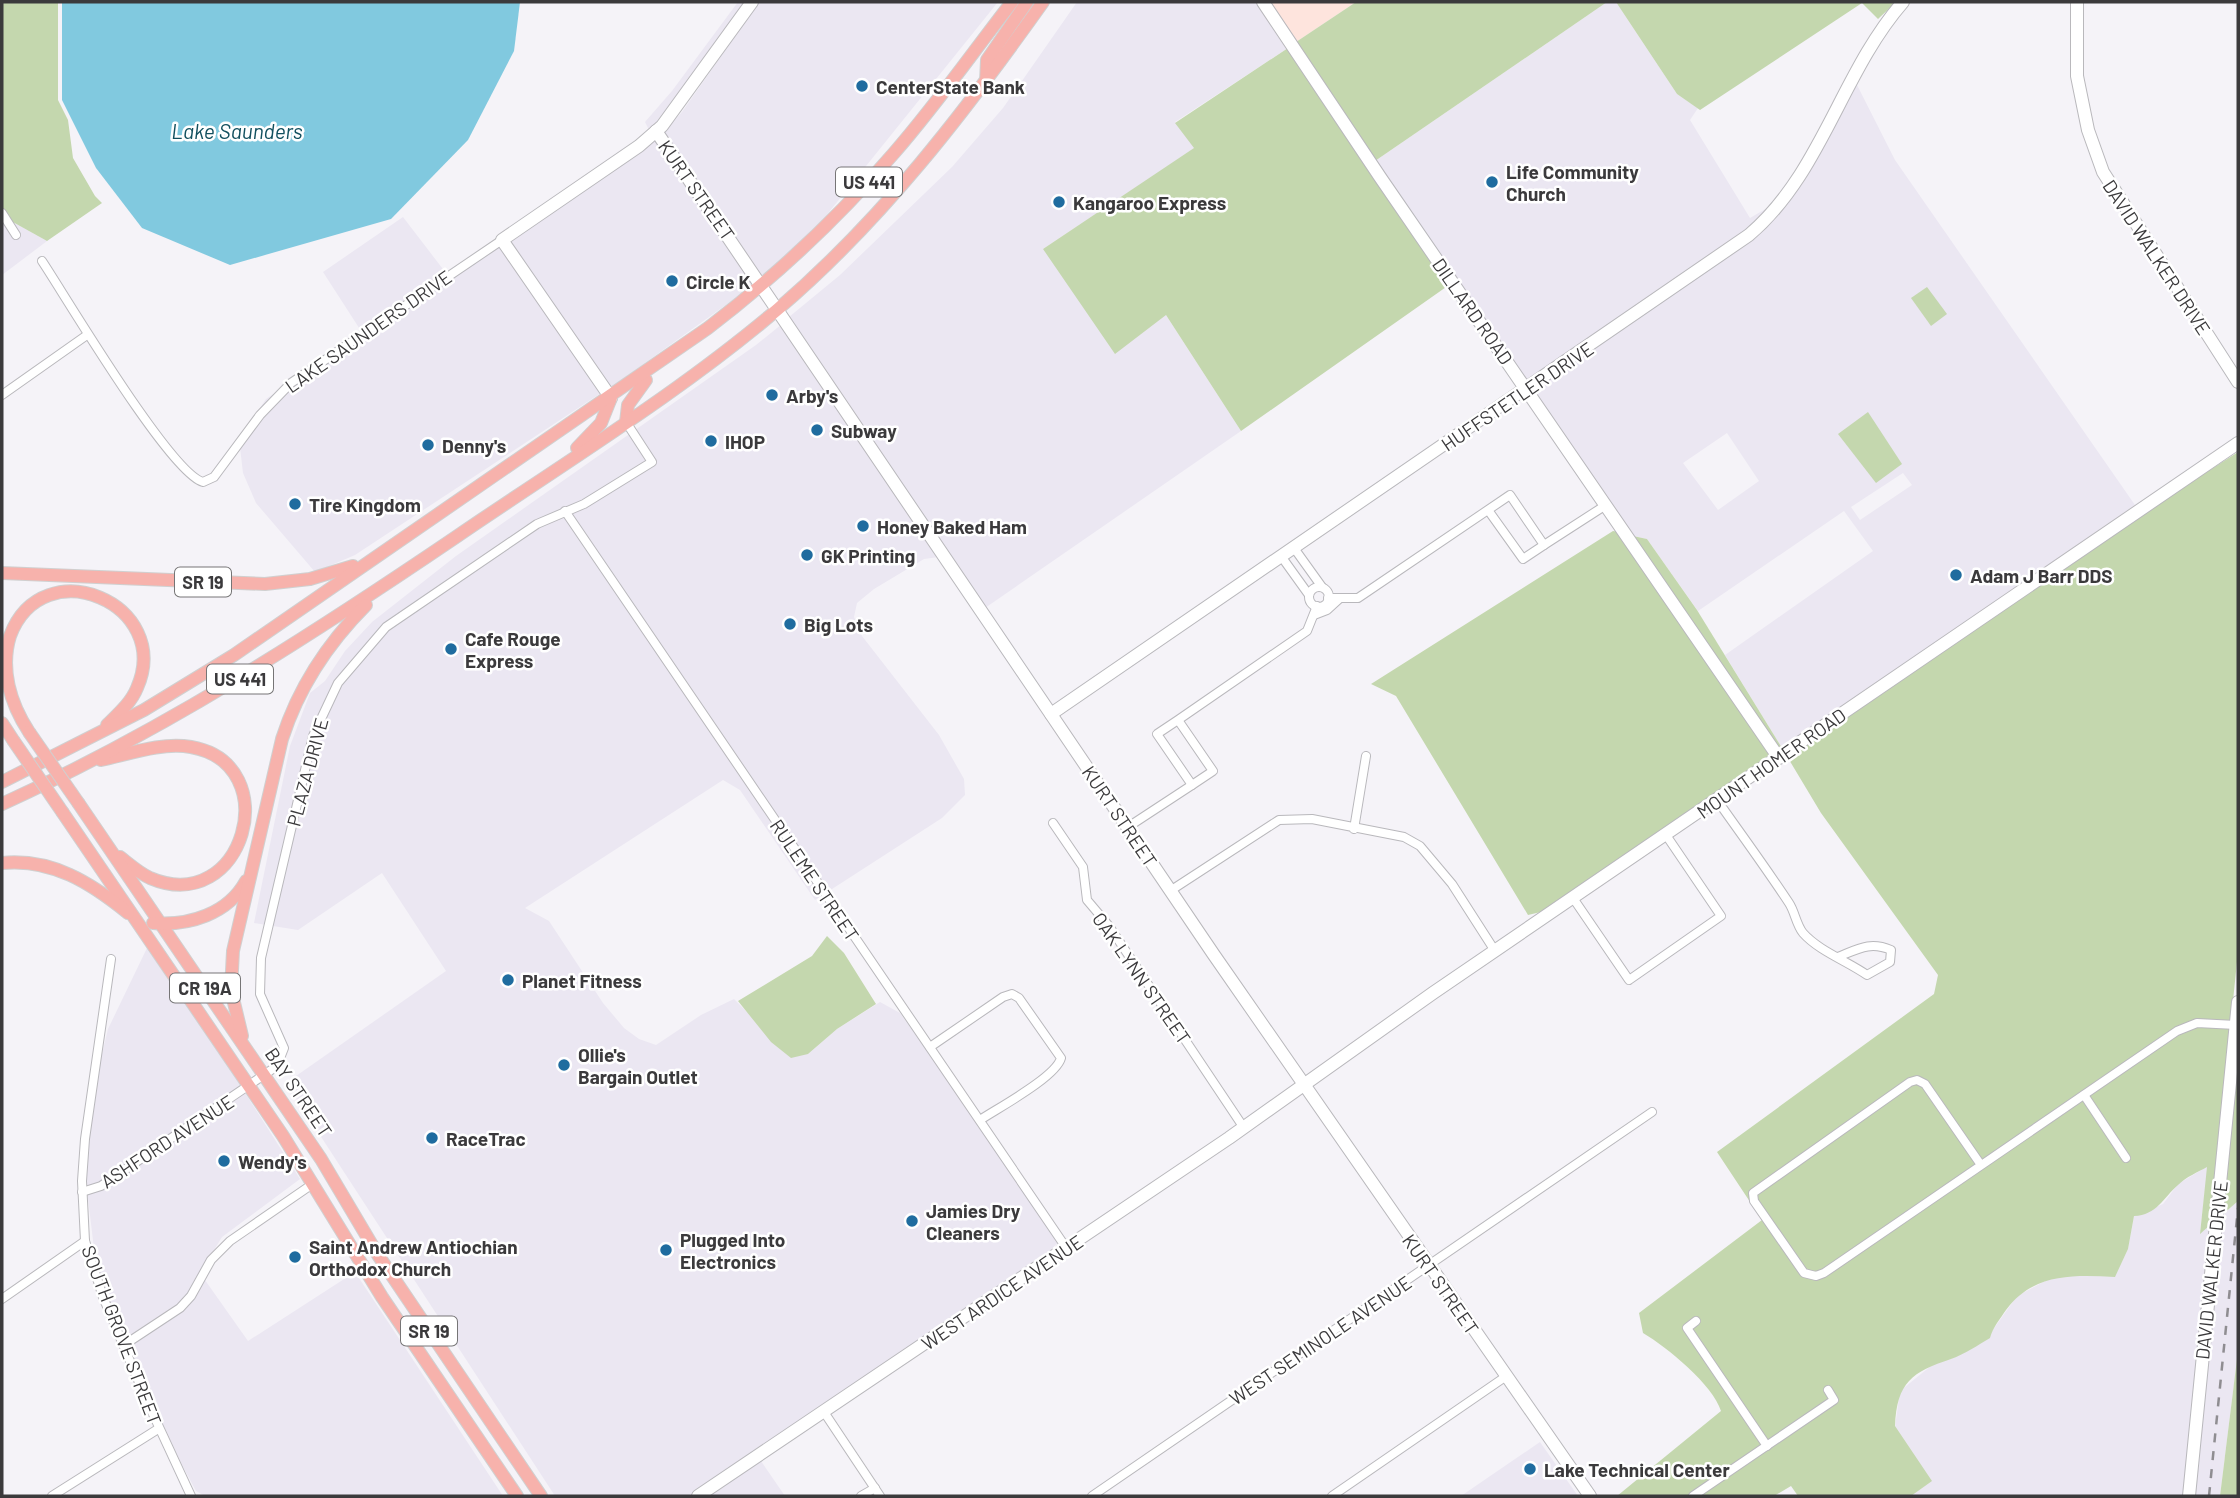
<svg xmlns="http://www.w3.org/2000/svg" width="2240" height="1498" viewBox="0 0 2240 1498" font-family="Barlow,sans-serif">
<rect width="100%" height="100%" fill="#f5f3f8"/>
<!-- built -->
<g fill="#ebe7f2" fill-rule="evenodd">
<path d="M738,2H745L658,122L649,130L645,122L672,91Z"/>
<path d="M759,2H998L821,222L763,278L663,133L682,112Z"/>
<path d="M1077,2H1258L1288,48L1175,122L1195,148L1043,249L1166,315L1241,431L985,608L789,317L840,275L952,167L1003,108Z"/>
<path d="M1607,2H1616L1677,94L1698,108L1690,120L1750,218L1774,204L1746,231L1527,381L1375,161Z"/>
<path d="M1856,83L1895,160L2135,505L1782,748L1725,655L1873,551L1844,511L1698,611L1647,539L1633,536L1533,391L1761,232L1801,186ZM1727,433L1759,481L1718,510L1683,463ZM1903,473L1912,485L1860,520L1851,507Z"/>
<path d="M656,139L755,284L610,388L510,242Z"/>
<path d="M2,216L47,241L2,275Z"/>
<path d="M403,217L449,277L499,243L601,393L355,555L315,572L256,503L243,473L239,439L266,399L363,334L323,272Z"/>
<path d="M782,324L939,557L924,559L874,589L857,603L854,617L862,636L939,735L964,779L965,795L942,818L815,900L740,790L723,780L525,908L549,921L603,1003L624,1028L639,1039L656,1045L701,1015L734,999L756,1021L808,1054L837,1029L880,1002L900,1013L1062,1239L1044,1256L688,1496H555L286,1083L446,971L382,873L298,930L254,923L290,746L310,693L325,681L345,651L372,622L456,556L756,345Z"/>
<path d="M147,948L228,1066L300,1179L222,1237L200,1273L248,1341L355,1272L503,1496H205L196,1491L130,1368L98,1282L81,1140L108,1029Z"/>
<path d="M2208,1166L2200,1233L2210,1225L2184,1496H1911L1931,1481L1895,1427L1900,1391L1937,1361L1951,1359L1992,1331L2017,1296L2051,1278L2067,1275L2115,1276L2128,1249L2134,1216L2163,1204L2178,1184Z"/>
<path d="M2238,1201V1351L2220,1496H2194L2222,1215Z"/>
<path d="M1540,1442L1578,1496H1461Z"/>
<path d="M761,1461L785,1496H708Z"/>
</g>
<!-- industrial -->
<path fill="#fee4dd" d="M1269,2H1356L1296,42Z"/>
<!-- green -->
<g fill="#c4d7ae">
<path d="M2,2H58V100L68,120L73,158L95,196L102,203L47,241L2,216Z"/>
<path d="M1356,2H1607L1375,161L1296,42Z"/>
<path d="M1616,2H1896L1878,19L1862,3L1700,110L1677,94Z"/>
<path d="M1288,48L1449,285L1241,431L1166,315L1115,354L1043,249L1194,148L1175,123Z"/>
<path d="M1927,287L1947,314L1931,326L1911,298Z"/>
<path d="M1868,412L1902,464L1876,483L1838,434Z"/>
<path d="M2238,452V952L2210,1225L2200,1234L2207,1167C2198,1172 2186,1177 2178,1185C2163,1198 2157,1215 2134,1216L2128,1249L2115,1277C2073,1275 2033,1273 2006,1310C2000,1319 1993,1327 1990,1338C1978,1345 1965,1354 1951,1359C1912,1372 1897,1382 1895,1426L1932,1481L1911,1496H1798L1791,1486L1774,1496H1617L1721,1411C1713,1385 1667,1347 1643,1333L1639,1313L1762,1220L1717,1152L1934,994L1938,975L1821,813L1788,758L2141,514Z"/>
<path d="M1613,531L1619,532L1772,756L1545,911L1528,915L1396,696L1371,684Z"/>
<path d="M1633,536L1647,539L1697,610L1782,748L1780,750Z"/>
<path d="M827,936L844,953L876,1004L837,1029L808,1054L791,1058L771,1042L738,1001L812,956Z"/>
<path d="M2238,1052V1201L2222,1215Z"/>
<path d="M2238,1351V1496H2220Z"/>
</g>
<!-- water -->
<path fill="#81c9df" d="M62,2H520L514,51L468,140L391,219L230,265L142,228L96,168L62,100Z"/>
<g fill="none" stroke-linecap="round" stroke-linejoin="round">
<!-- street casing -->
<g stroke="#b9b8bc" stroke-width="10">
<g id="street">
<path d="M2,213L16,235"/>
<path d="M42,261C66,297 170,473 203,482L214,477L260,415L291,383L502,240"/>
<path d="M2,395L87,335"/>
<path d="M565,511L1067,1249"/>
<path d="M1544,545L1606,505"/>
<path d="M1294,548L1322,587"/>
<path d="M1281,556L1309,595"/>
<circle cx="1319" cy="597" r="10"/>
<path d="M1328,598H1358L1510,495L1544,545L1523,559L1488,510"/>
<path d="M1314,615L1327,610L1339,599"/>
<path d="M1178,720L1213,771L1192,785L1157,734L1178,720L1307,631L1317,606"/>
<path d="M1717,800C1741,834 1766,868 1789,903C1795,912 1796,924 1803,933C1819,951 1847,961 1867,975L1890,962L1891,950C1870,941 1858,949 1838,957"/>
<path d="M1053,823L1083,867L1087,900L1109,926L1244,1128"/>
<path d="M1128,827L1192,785"/>
<path d="M1354,829L1366,756"/>
<path d="M1170,891L1279,820L1312,819L1404,837L1420,846L1452,884L1495,951"/>
<path d="M1573,898L1629,980L1721,916L1666,835"/>
<path d="M111,959L85,1139L82,1181L85,1241L103,1297L146,1399L191,1496"/>
<path d="M930,1047L1003,997L1012,994L1019,998L1061,1058C1056,1077 998,1108 980,1120"/>
<path d="M2084,1095L2126,1158"/>
<path d="M1981,1165L1925,1084L1917,1080L1910,1082L1753,1193L1754,1201L1804,1273L1816,1276L1824,1273L2177,1031L2197,1023L2236,1025"/>
<path d="M82,1192L101,1186L277,1066L284,1048L260,994L261,958L313,736L338,683L386,627L537,524L584,504L652,462L626,422"/>
<path d="M2,1299L85,1241"/>
<path d="M1696,1321L1687,1328L1767,1446"/>
<path d="M124,1345L180,1308L191,1296L211,1260L230,1241L314,1183"/>
<path d="M824,1412L880,1496"/>
<path d="M52,1496L158,1429"/>
<path d="M861,1496L875,1488"/>
<path d="M1092,1496L1652,1112"/>
<path d="M1332,1496L1505,1377"/>
<path d="M1693,1496L1834,1400L1828,1390"/>
</g>
</g>
<!-- secondary casing -->
<g stroke="#b9b8bc" stroke-width="14">
<g id="secondary">
<path d="M1263,2L1380,177L1779,758"/>
<path d="M2077,2V76L2088,130L2103,172L2238,382"/>
<path d="M656,131L1214,955L1590,1496"/>
<path d="M611,398L502,240L639,146L662,126L752,2"/>
<path d="M1051,714L1749,235C1822,173 1841,73 1903,2"/>
<path d="M698,1496L1229,1138L1433,993L2238,443"/>
<path d="M2189,1496L2238,1002"/>
</g>
</g>
<!-- primary casing -->
<g stroke="#d0d0d0" stroke-width="14">
<g id="primary">
<path d="M986,82L987,60L1027,2"/>
<path d="M626,422L628,405L646,380"/>
<path d="M577,448L601,423L611,398"/>
<path d="M2,573L265,584L310,579L353,566"/>
<path d="M2,723L13,740"/>
<path d="M29,732C10,703 0,669 10,636C43,548 174,604 137,688C131,703 118,714 107,725"/>
<path d="M101,760C129,754 161,742 191,747C287,764 244,918 150,878C139,873 129,864 120,857"/>
<path d="M2,782L144,710L234,655L708,328C776,276 838,218 894,153C936,105 973,52 1012,2"/>
<path d="M2,804C163,731 310,636 456,537C564,463 678,394 778,309C882,220 964,113 1043,2"/>
<path d="M79,804L321,1159L378,1255L541,1496"/>
<path d="M63,813L283,1136L382,1297L517,1496"/>
<path d="M2,863C52,858 91,883 128,913"/>
<path d="M153,923C189,926 228,914 246,881"/>
<path d="M242,1036L231,990L233,951L282,739C299,686 327,644 366,605"/>
</g>
</g>
<!-- street -->
<use href="#street" stroke="#fff" stroke-width="8"/>
<!-- secondary -->
<use href="#secondary" stroke="#fff" stroke-width="12"/>
<!-- primary -->
<use href="#primary" stroke="#f7b2ac" stroke-width="12"/>
<!-- rail -->
<path stroke="#8f8d91" stroke-width="2.5" stroke-dasharray="9 9" stroke-linecap="butt" d="M2209,1496L2238,1208"/>
<!-- primary-bridge casing -->
<g stroke="#d0d0d0" stroke-width="14" stroke-linecap="butt">
<g id="primary-bridge">
<path d="M29,732L79,804"/>
<path d="M13,740L63,813"/>
</g>
</g>
<!-- primary-bridge -->
<use href="#primary-bridge" stroke="#f7b2ac" stroke-width="12"/>
</g>
<!-- markers -->
<g fill="#1f6c9f" stroke="#fff" stroke-width="2.5">
<circle cx="862" cy="86" r="7"/>
<circle cx="1492" cy="182" r="7"/>
<circle cx="1059" cy="202" r="7"/>
<circle cx="672" cy="281" r="7"/>
<circle cx="772" cy="395" r="7"/>
<circle cx="817" cy="430" r="7"/>
<circle cx="711" cy="441" r="7"/>
<circle cx="428" cy="445" r="7"/>
<circle cx="295" cy="504" r="7"/>
<circle cx="863" cy="526" r="7"/>
<circle cx="807" cy="555" r="7"/>
<circle cx="1956" cy="575" r="7"/>
<circle cx="790" cy="624" r="7"/>
<circle cx="451" cy="649" r="7"/>
<circle cx="508" cy="980" r="7"/>
<circle cx="564" cy="1065" r="7"/>
<circle cx="432" cy="1138" r="7"/>
<circle cx="224" cy="1161" r="7"/>
<circle cx="912" cy="1221" r="7"/>
<circle cx="666" cy="1250" r="7"/>
<circle cx="295" cy="1257" r="7"/>
<circle cx="1530" cy="1469" r="7"/>
</g>
<g text-anchor="middle" dominant-baseline="central" stroke-width="5" stroke-linejoin="round" paint-order="stroke">
<!-- shield labels -->
<g fill="#fff" stroke="#767576" stroke-width="2">
<rect x="836" y="167.5" width="66" height="29" rx="5"/>
<rect x="175" y="567.5" width="56" height="29" rx="5"/>
<rect x="207" y="664.5" width="66" height="29" rx="5"/>
<rect x="170" y="973.5" width="70" height="29" rx="5"/>
<rect x="401" y="1316.5" width="56" height="29" rx="5"/>
</g>
<g font-size="18" font-weight="bold" fill="#3b3a3c">
<text x="869" y="182">US 441</text>
<text x="203" y="582">SR 19</text>
<text x="240" y="679">US 441</text>
<text x="205" y="988">CR 19A</text>
<text x="429" y="1331">SR 19</text>
</g>
<!-- poi labels -->
<g font-size="19" font-weight="bold" fill="#3b3a3c" stroke="#fff" text-anchor="start">
<text x="876" y="86">CenterState Bank</text>
<text x="1506" y="171">Life Community<tspan x="1506" dy="22">Church</tspan></text>
<text x="1073" y="202">Kangaroo Express</text>
<text x="686" y="281">Circle K</text>
<text x="786" y="395">Arby's</text>
<text x="831" y="430">Subway</text>
<text x="725" y="441">IHOP</text>
<text x="442" y="445">Denny's</text>
<text x="309" y="504">Tire Kingdom</text>
<text x="877" y="526">Honey Baked Ham</text>
<text x="821" y="555">GK Printing</text>
<text x="1970" y="575">Adam J Barr DDS</text>
<text x="804" y="624">Big Lots</text>
<text x="465" y="638">Cafe Rouge<tspan x="465" dy="22">Express</tspan></text>
<text x="522" y="980">Planet Fitness</text>
<text x="578" y="1054">Ollie's<tspan x="578" dy="22">Bargain Outlet</tspan></text>
<text x="446" y="1138">RaceTrac</text>
<text x="238" y="1161">Wendy's</text>
<text x="926" y="1210">Jamies Dry<tspan x="926" dy="22">Cleaners</tspan></text>
<text x="680" y="1239">Plugged Into<tspan x="680" dy="22">Electronics</tspan></text>
<text x="309" y="1246">Saint Andrew Antiochian<tspan x="309" dy="22">Orthodox Church</tspan></text>
<text x="1544" y="1469">Lake Technical Center</text>
</g>
<!-- street labels -->
<g font-size="19" fill="#3b3a3c" stroke="#fff">
<text transform="translate(697 190) rotate(55)">KURT STREET</text>
<text transform="translate(2157 257) rotate(57)">DAVID WALKER DRIVE</text>
<text transform="translate(1473 311) rotate(55)">DILLARD ROAD</text>
<text transform="translate(368 331) rotate(-35)">LAKE SAUNDERS DRIVE</text>
<text transform="translate(1517 396) rotate(-34)">HUFFSTETLER DRIVE</text>
<text transform="translate(1771 763) rotate(-35)">MOUNT HOMER ROAD</text>
<text transform="translate(307 772) rotate(-75)">PLAZA DRIVE</text>
<text transform="translate(1120 816) rotate(56)">KURT STREET</text>
<text transform="translate(815 880) rotate(56)">RULEME STREET</text>
<text transform="translate(1142 978) rotate(55)">OAK LYNN STREET</text>
<text transform="translate(299 1092) rotate(56)">BAY STREET</text>
<text transform="translate(167 1141) rotate(-33)">ASHFORD AVENUE</text>
<text transform="translate(2211 1270) rotate(-84)">DAVID WALKER DRIVE</text>
<text transform="translate(1441 1284) rotate(55)">KURT STREET</text>
<text transform="translate(1002 1292) rotate(-34)">WEST ARDICE AVENUE</text>
<text transform="translate(122 1335) rotate(69)">SOUTH GROVE STREET</text>
<text transform="translate(1320 1340) rotate(-34)">WEST SEMINOLE AVENUE</text>
</g>
<!-- water labels -->
<g font-size="21" font-style="italic" fill="#12505f" stroke="#fff">
<text x="237" y="130">Lake Saunders</text>
</g>
</g>
<!-- border -->
<rect width="2240" height="1498" fill="none" stroke="#3b3a3c" stroke-width="7"/>
</svg>
